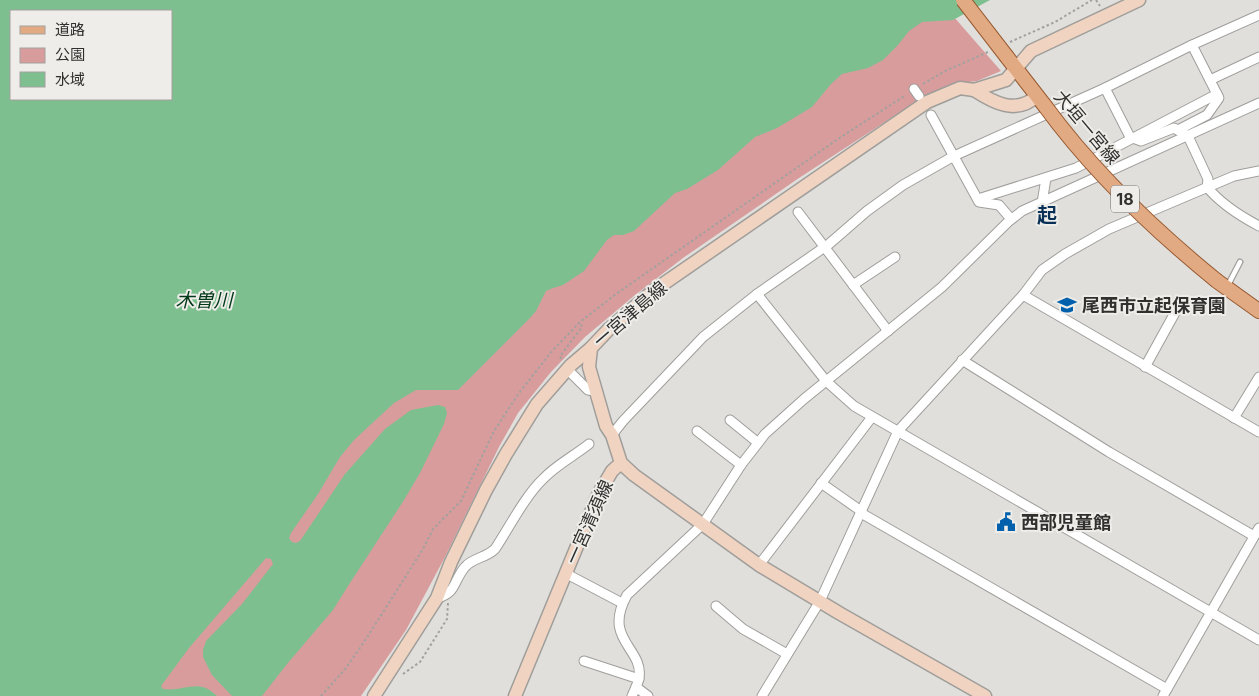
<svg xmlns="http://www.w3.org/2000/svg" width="1259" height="696" viewBox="0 0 1259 696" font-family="Inter,'Noto Sans JP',sans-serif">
<rect width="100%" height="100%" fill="#e1dfdc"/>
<!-- green -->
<path fill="#d89c9c" d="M954,17L1001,71L977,81L954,84L928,94L799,178L683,258L635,295L585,337L551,372L518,413L499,447L445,557L406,630L361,696H156L158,678L256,558L297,546L290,543L286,533L337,442L573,263L821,81L921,22Z"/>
<!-- water -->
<path fill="#7dbf8f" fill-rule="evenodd" d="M0,0H990L953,20L922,22L909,31L898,45L883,60L868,68L842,74L831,84L812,107L777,128L755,137L718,170L687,189L675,193L634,231L623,235H614L607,240L584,271L563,285L553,288L546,291L536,311L530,318L458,390H416L394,403L354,440L340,457L318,494L291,533L289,538L292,542L296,543L300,541L345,474L385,429L411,410L438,405L445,407L447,413L444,424L420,473L404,500L348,586L333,610L287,664L262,696H232L212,675L203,657V650L206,641L242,604L273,564L271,559L266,558L189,648L161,686L163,689C185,692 198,677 217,696H0ZM11,11H171V99H11Z"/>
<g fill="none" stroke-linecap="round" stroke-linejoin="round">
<!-- lane casing -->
<g stroke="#9f9e9b" stroke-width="7">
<path id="lane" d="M1228,285L1240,262"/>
</g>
<!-- street casing -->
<g stroke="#9f9e9b" stroke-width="11">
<g id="street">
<path d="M1210,80L1259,57"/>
<path d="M1105,88L1130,137L1141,141L1174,128L1188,136L1208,179L1207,187C1221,204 1240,216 1259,226"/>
<path d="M914,89L919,96"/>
<path d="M931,115L979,202L999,205L1011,219"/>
<path d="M1178,130L1207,115L1219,98L1192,45"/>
<path d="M978,199L1076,168L1217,94"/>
<path d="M1042,203L1046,178"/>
<path d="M798,212L888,331"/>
<path d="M853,285L895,257"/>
<path d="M757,294L826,381L854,406L1259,640"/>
<path d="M1023,295L1259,432"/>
<path d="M962,360L1109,452L1254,536"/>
<path d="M1145,367L1177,309"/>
<path d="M572,374L588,390L596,391"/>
<path d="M1234,418L1259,377"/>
<path d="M730,420L757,442"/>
<path d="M697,431L741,465"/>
<path d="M612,435L623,421L703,337L757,294L829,244L867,211L903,185L954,156L1105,88L1192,45L1259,15"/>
<path d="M821,483L861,511"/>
<path d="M861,513L1167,689"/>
<path d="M759,565L872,417"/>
<path d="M565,573L622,603"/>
<path d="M437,598C457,593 453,581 465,567C472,558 486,558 495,549C509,528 525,496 543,479C556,465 574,456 589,444"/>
<path d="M716,606L743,629L787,654"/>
<path d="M584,661L639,679"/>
<path d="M636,687L648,696"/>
<path d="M632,696C634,691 638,684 639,678C644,648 602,640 627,595L703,524L741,465L765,434L804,399L942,287L1008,222L1022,211L1259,103"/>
<path d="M762,696L820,601L898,431L1023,295L1042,270L1065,254L1109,229L1234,176L1259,171"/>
<path d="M1163,696L1259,528"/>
</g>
</g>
<!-- secondary casing -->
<g stroke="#9f9e9b" stroke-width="15">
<g id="secondary">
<path d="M974,90C994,103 1016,115 1037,96"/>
<path d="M591,348L589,367L606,426L612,435L621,463L634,475L759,565L839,613L985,696"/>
<path d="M374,696L437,598L451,562L486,490L506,454L537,404L571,365L591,348L609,329L653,291L927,102L960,88L974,90L1006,80L1031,51L1139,0"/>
<path d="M515,696L599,493L612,471L621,463"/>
</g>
</g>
<!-- primary casing -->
<g stroke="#975a30" stroke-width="16">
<g id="primary">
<path d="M1007,57L1045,106"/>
<path d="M1217,281L1259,311"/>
</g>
</g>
<!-- path -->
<g stroke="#a3a19f" stroke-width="2" stroke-dasharray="2.5 2.5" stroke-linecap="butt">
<path d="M1096,0L1100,6"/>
<path d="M1010,42L1055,22L1092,0"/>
<path d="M923,84L947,70L988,52"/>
<path d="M561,359L560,356L582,327L580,322"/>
<path d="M403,674L420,662L447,619L448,603"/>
<path d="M321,696L346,668L366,639L423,549L433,529L461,501L494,431L519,393L552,351L580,322L616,294L838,139L906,95"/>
</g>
<!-- lane -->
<use href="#lane" stroke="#fff" stroke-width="4.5"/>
<!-- street -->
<use href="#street" stroke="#fff" stroke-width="9"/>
<!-- secondary -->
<use href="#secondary" stroke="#f0d4c1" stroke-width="12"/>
<!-- primary -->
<use href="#primary" stroke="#e2aa83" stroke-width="14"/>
<!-- primary-bridge casing -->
<g stroke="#975a30" stroke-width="16" stroke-linecap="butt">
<g id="primary-bridge">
<path d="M963,0L1007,57"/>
<path d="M1045,106C1094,173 1153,229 1217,281"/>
</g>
</g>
<!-- primary-bridge -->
<use href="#primary-bridge" stroke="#e2aa83" stroke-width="14"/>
</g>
<!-- icons -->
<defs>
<g id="school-bare" transform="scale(1.5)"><path d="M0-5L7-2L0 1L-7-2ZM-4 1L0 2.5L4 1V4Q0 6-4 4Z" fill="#0060ac" stroke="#eeede9" stroke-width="2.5" paint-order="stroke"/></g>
<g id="civic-bare" transform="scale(1.5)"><path d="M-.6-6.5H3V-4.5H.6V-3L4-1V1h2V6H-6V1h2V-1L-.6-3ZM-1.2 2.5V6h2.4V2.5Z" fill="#0060ac" stroke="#eeede9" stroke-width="2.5" paint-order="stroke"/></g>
</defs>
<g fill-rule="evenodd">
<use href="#school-bare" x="1067" y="305"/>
<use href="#civic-bare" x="1006" y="522"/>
</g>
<g text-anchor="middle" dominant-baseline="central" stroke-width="4" stroke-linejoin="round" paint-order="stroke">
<!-- shield labels -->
<rect fill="#eeede9" stroke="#6a6967" stroke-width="1" x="1111" y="185.5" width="28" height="27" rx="4"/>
<g font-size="16" font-weight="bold" fill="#31302f">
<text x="1125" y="199">18</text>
</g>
<!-- street labels -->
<g font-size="18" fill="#31302f" stroke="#eeede9">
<text transform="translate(1087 127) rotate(50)">大垣一宮線</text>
<text transform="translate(630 314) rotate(-41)">一宮津島線</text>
<text transform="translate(589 522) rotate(-66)">一宮清須線</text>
</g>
<!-- poi labels -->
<g font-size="18" font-weight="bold" fill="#31302f" stroke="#eeede9" text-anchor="start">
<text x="1082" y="305">尾西市立起保育園</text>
<text x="1021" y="522">西部児童館</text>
</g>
<!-- water labels -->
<g font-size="19" font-style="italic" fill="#033819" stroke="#eeede9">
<text x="204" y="300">木曽川</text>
</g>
<!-- quarter labels -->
<g font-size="20" font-weight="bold" fill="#093056" stroke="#eeede9">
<text x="1047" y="215">起</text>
</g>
</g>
<!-- legend -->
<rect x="10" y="10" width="162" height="90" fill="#eeede9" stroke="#a2a19f"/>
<rect x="20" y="26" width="25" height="8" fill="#e2aa83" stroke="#a2a19f"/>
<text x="55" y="35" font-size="15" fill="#31302f">道路</text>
<rect x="20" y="48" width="25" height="15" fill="#d89c9c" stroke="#a2a19f"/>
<text x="55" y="60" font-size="15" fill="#31302f">公園</text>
<rect x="20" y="72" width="25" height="15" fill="#7dbf8f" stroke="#a2a19f"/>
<text x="55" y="85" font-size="15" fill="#31302f">水域</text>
</svg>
